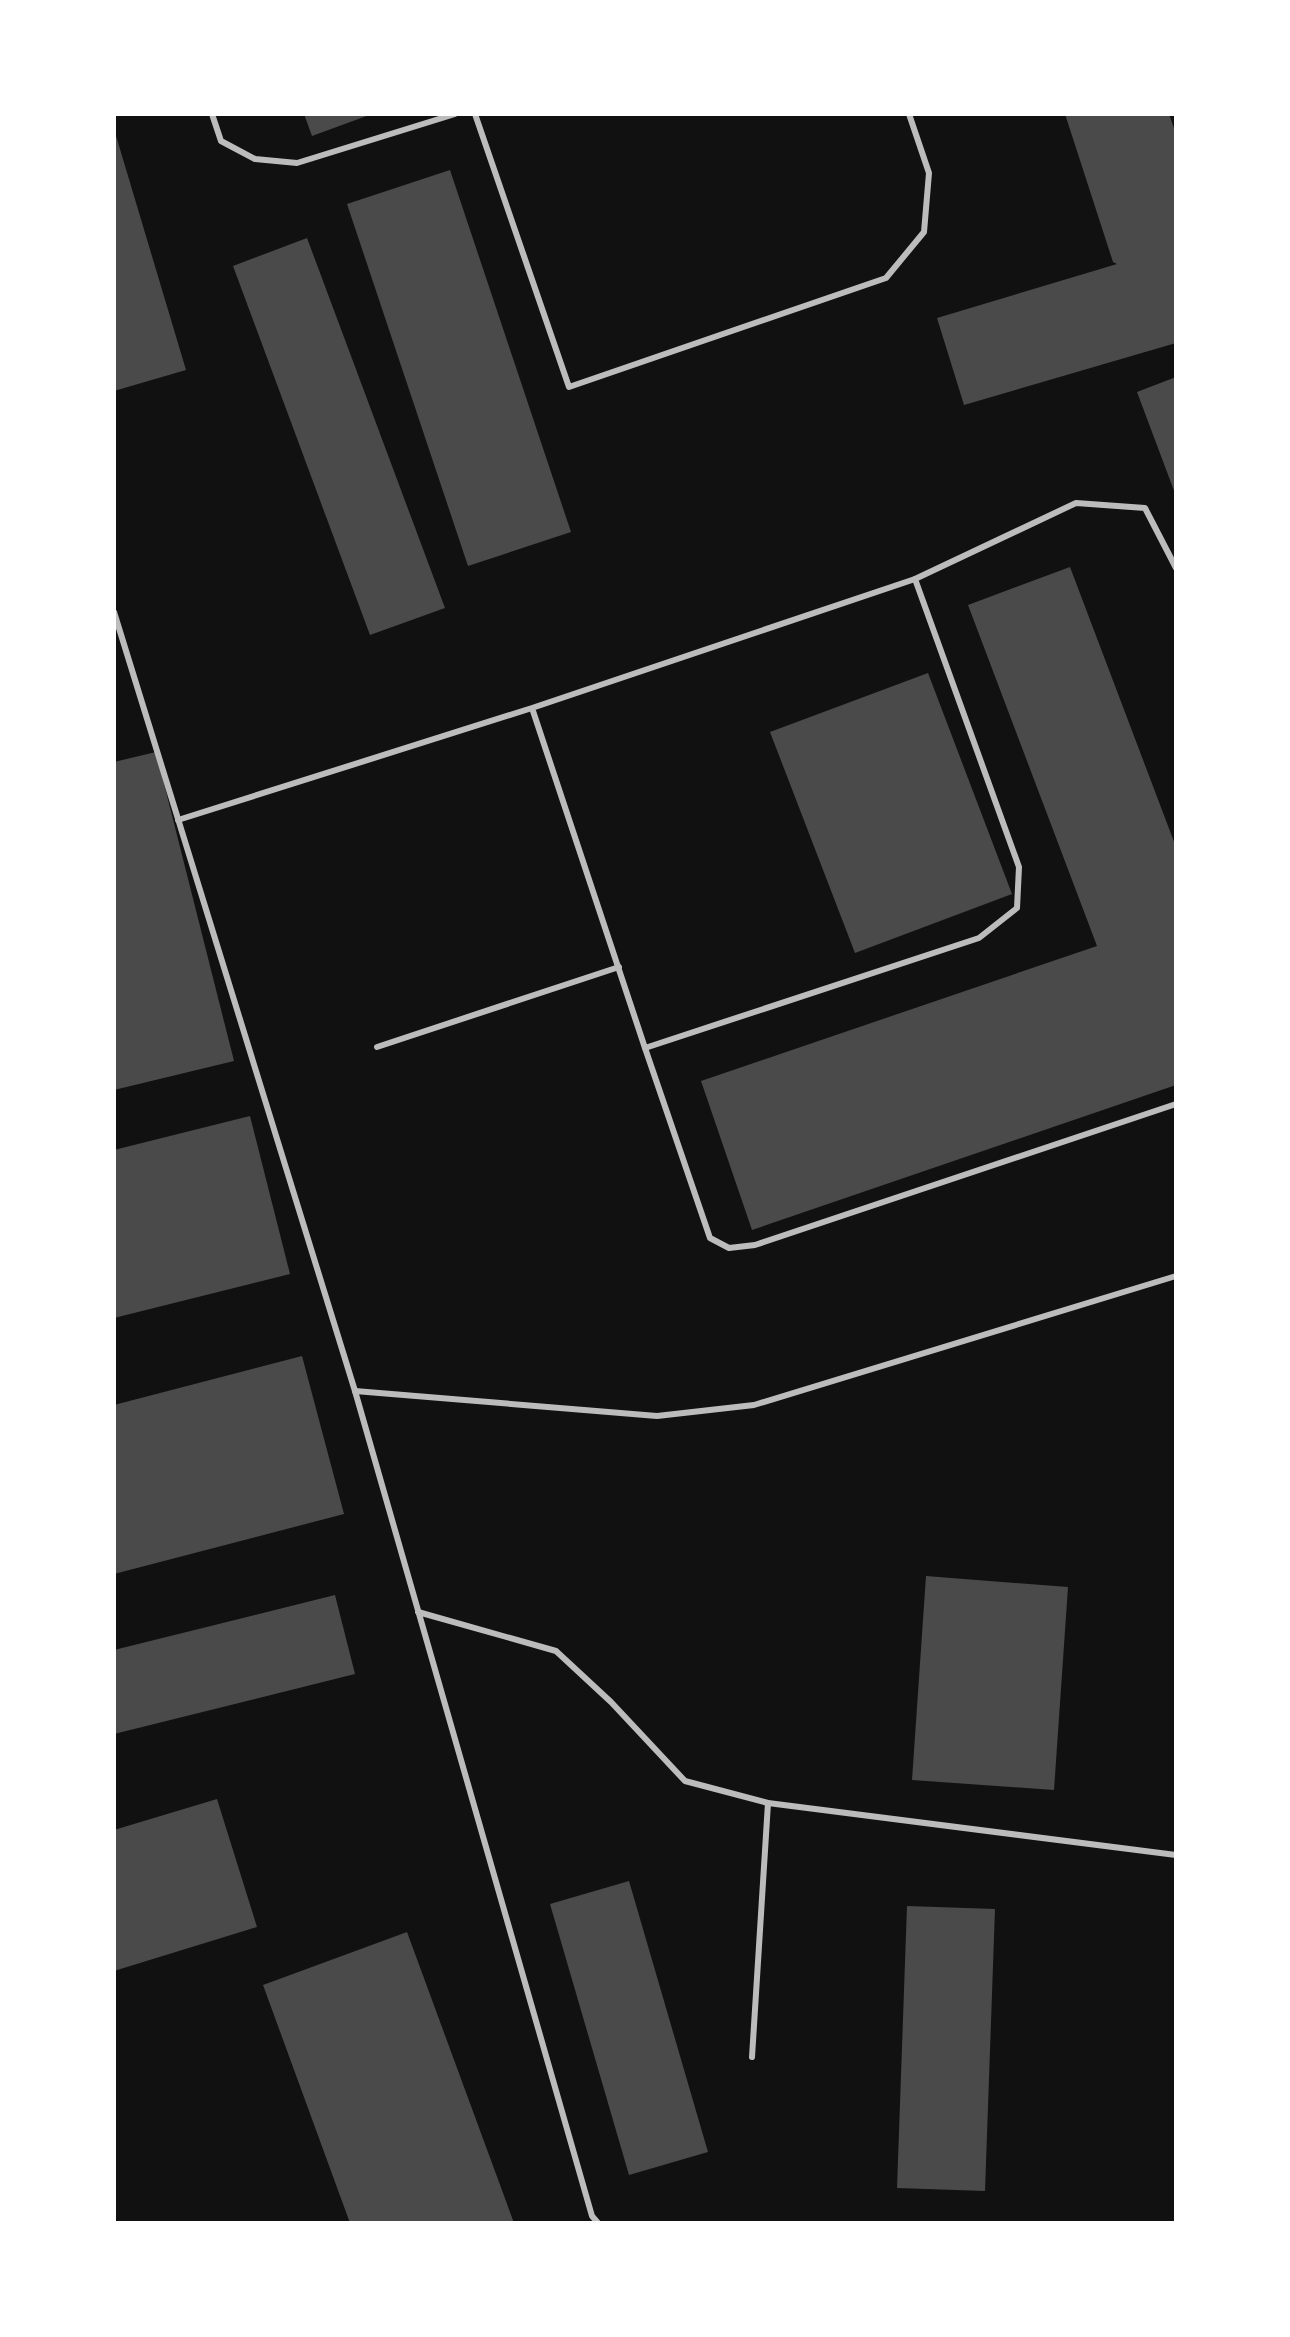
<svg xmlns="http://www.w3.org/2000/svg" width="1290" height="2337" viewBox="0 0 1290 2337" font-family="Spectral,serif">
<rect width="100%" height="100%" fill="#111"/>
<!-- building -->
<g fill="#4a4a4a">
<path d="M304,114H372L312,136Z"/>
<path d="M1065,114H1169L1176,134V343L964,405L937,318L1117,264L1113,262Z"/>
<path d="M114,129L186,370L114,391Z"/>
<path d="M450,170L571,532L468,566L347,204Z"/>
<path d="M307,238L445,608L370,635L233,266Z"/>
<path d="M1176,377V496L1137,392Z"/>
<path d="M1070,567L1176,847V1085L752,1230L701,1081L1097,946L968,605Z"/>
<path d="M928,673L1012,894L855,953L770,732Z"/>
<path d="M156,752L234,1061L114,1090V762Z"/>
<path d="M250,1116L290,1274L114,1318V1150Z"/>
<path d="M302,1356L344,1514L114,1574V1405Z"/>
<path d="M926,1576L1068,1587L1054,1790L912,1780Z"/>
<path d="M335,1595L355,1674L114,1734V1650Z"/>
<path d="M217,1799L257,1927L114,1971V1830Z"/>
<path d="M629,1881L708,2152L629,2175L550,1904Z"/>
<path d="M907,1906L995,1909L985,2191L897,2188Z"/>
<path d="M407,1932L514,2223H350L263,1985Z"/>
</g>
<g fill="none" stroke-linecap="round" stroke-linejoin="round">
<!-- service -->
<g stroke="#bcbcbc" stroke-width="6">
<path d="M212,114L221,141L255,159L297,163L455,114"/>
<path d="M475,114L569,387L886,278L924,232L929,173L909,114"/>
<path d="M915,579L1076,503L1145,508L1176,568"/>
<path d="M114,612L355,1391L592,2216L598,2223"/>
<path d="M178,820L532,708L915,579L1019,867L1017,908L979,938L645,1048L532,708"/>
<path d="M377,1047L619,967"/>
<path d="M645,1048L710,1238L729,1248L755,1245L1176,1104"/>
<path d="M355,1391L657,1416L754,1405L1176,1276"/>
<path d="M418,1612L556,1651L611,1702L685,1781L768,1803L1176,1855"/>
<path d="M752,2057L768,1803"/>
</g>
</g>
<!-- border -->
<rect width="1290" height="2337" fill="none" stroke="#ffffff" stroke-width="232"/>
</svg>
